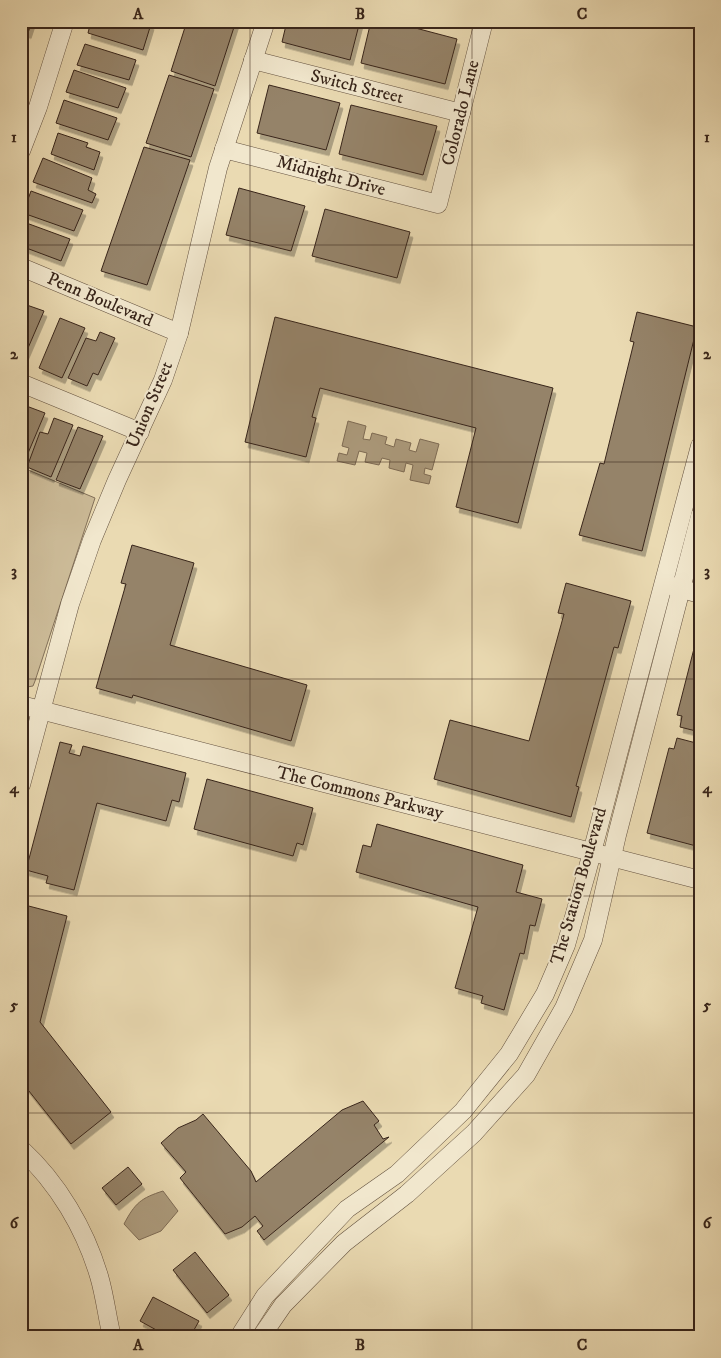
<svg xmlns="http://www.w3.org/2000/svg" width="721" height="1358" viewBox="0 0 721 1358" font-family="'IM FELL DW Pica',serif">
<defs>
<filter id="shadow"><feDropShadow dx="3" dy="5.5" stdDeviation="0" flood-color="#0004"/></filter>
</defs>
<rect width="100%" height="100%" fill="#eadab2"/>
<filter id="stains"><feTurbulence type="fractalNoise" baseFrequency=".004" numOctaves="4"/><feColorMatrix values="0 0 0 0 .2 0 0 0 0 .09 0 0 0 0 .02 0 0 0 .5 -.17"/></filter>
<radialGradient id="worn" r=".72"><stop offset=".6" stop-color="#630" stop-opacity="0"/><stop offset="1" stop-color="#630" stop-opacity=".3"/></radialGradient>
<!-- green -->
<path fill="#ccbb98" stroke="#827059" d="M21,467L95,498L35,681L33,686L21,688Z"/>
<!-- water -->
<g fill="#ad9c7e" stroke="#7e6c56">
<path d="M348,421L366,426L363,439L370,440L372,433L387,437L385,444L394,447L396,439L411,443L409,450L416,452L420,439L439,444L432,470L425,468L424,474L431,476L429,484L410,480L413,465L406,463L404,472L389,468L390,460L382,458L379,465L365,462L367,453L359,451L355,465L337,461L339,453L347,455L349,448L342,446Z"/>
<path d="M163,1191L178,1211L161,1231L139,1240L124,1224C135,1203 141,1198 163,1191Z"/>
</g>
<!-- building -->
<g fill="#958369" stroke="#38251a" filter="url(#shadow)">
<path d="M21,21H32L28,33L21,30Z"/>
<path d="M91,21H139L151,24L143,50L88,33Z"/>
<path d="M187,21H236L215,86L171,71Z"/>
<path d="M287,21H360L350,60L282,42Z"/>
<path d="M371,21H389L457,39L445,84L361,63Z"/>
<path d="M85,44L136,60L129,80L77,65Z"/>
<path d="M74,70L126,88L118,108L66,92Z"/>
<path d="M169,75L214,89L191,157L146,143Z"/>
<path d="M269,85L340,103L326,150L257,133Z"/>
<path d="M64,100L117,118L108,140L56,123Z"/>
<path d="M351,105L437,126L423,175L339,154Z"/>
<path d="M58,133L88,143L86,147L100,152L94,170L51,154Z"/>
<path d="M144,147L190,160L147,285L101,271Z"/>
<path d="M43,158L92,178L88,190L96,194L92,203L33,182Z"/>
<path d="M239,188L305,206L291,251L226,235Z"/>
<path d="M31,191L83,210L74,231L23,213Z"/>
<path d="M325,209L410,232L397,278L312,256Z"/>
<path d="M21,221L70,239L61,261L21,246Z"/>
<path d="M21,303L44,311L22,362H21Z"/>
<path d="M637,312L697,327L642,551L579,535L600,463L604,464L634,342L630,341Z"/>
<path d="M275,317L553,388L518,523L456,507L476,428L320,388L312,417L316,418L306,457L245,442Z"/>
<path d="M60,318L85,328L62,378L39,368Z"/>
<path d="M100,332L115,338L98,375L93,373L87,386L68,378L86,338L96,341Z"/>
<path d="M21,404L45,413L23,465L21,464Z"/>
<path d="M54,418L73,425L51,477L27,467L40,432L48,434Z"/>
<path d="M78,427L103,436L80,489L56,480Z"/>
<path d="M132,545L194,563L170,645L307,685L291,741L133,695L132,698L96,688L126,584L121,583Z"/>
<path d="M566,583L631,601L618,648L614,647L576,786L579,787L571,817L434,779L450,720L529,741L564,614L558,613Z"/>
<path d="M699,629H700V732L680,727L682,716L677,715Z"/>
<path d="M677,738L700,744V847L647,833L669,748L674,749Z"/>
<path d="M60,742L72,745L69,753L80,756L83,746L186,773L179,802L172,800L166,821L97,803L74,890L46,883L48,876L26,870Z"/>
<path d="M207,779L313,808L303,845L297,843L293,856L194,829Z"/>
<path d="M377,824L523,865L516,892L542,899L535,926L530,925L524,954L520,953L504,1010L481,1003L483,996L455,988L478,907L356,872L363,845L371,847Z"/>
<path d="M21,904L67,916L40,1022L111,1112L71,1144L21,1081Z"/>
<path d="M363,1101L379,1121L374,1125L383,1139L389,1137L264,1240L257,1231L263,1226L255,1216L242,1227L225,1234L180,1178L186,1172L161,1143L178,1128L196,1120L203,1114L251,1171L256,1182L342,1110Z"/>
<path d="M128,1167L142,1184L116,1205L102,1188Z"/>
<path d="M195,1252L229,1295L207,1313L173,1270Z"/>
<path d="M153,1297L199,1321L190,1337H169L140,1321Z"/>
</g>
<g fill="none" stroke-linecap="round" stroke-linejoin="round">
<!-- minor casing -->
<g stroke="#645240" stroke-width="19">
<g id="minor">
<path d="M253,60L461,113"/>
<path d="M224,149L438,204L484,21"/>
<path d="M21,151L38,107L65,21"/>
<path d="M21,267L179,333"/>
<path d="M21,383L140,432"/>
<path d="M672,586L700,594"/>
<path d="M21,705L700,880"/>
<path d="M21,785L70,604L92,540L117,480L163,380L179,333L218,168L266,21"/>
<path d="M21,1149C58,1183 85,1229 99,1276C105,1296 107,1317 112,1337"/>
<path d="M239,1337L265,1296L347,1209L397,1174L463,1111L509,1054L545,994L566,945L587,871L700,446"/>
<path d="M261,1337L283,1305L344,1243L407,1194L474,1133L526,1075L564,1008L593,940L617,835L700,516"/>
</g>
</g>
<!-- minor -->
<use href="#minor" stroke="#f1e7cd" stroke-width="18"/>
</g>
<!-- grid -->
<path fill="none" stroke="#38251a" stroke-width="1" stroke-opacity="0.55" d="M250,21V1337M472,21V1337M21,245H700M21,462H700M21,679H700M21,896H700M21,1113H700"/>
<g text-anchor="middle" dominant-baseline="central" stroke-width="4" stroke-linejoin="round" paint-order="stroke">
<!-- street labels -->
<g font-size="18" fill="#38251a" stroke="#f1e7cd">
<text transform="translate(357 87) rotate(14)">Switch Street</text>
<text transform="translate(461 113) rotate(-76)">Colorado Lane</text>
<text transform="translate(331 176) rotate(15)">Midnight Drive</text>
<text transform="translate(100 300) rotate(23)">Penn Boulevard</text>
<text transform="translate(150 405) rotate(-67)">Union Street</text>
<text transform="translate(360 793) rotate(14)">The Commons Parkway</text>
<text transform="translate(579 886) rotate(-74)">The Station Boulevard</text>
</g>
</g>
<!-- margin -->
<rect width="721" height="1358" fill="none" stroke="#eadab2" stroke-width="55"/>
<rect x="28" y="28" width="666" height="1302" fill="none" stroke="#38251a" stroke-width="2"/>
<g font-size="16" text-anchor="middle" font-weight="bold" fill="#38251a">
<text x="138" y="19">A</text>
<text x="360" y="19">B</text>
<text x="582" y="19">C</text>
<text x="14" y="142">1</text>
<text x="707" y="142">1</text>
<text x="14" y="359">2</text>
<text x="707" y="359">2</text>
<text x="14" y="576">3</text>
<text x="707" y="576">3</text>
<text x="14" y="793">4</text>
<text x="707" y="793">4</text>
<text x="14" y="1010">5</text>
<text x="707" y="1010">5</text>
<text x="14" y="1228">6</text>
<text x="707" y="1228">6</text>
<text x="138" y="1350">A</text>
<text x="360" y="1350">B</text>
<text x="582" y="1350">C</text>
</g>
<rect width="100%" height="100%" filter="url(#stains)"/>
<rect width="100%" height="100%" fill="url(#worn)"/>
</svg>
